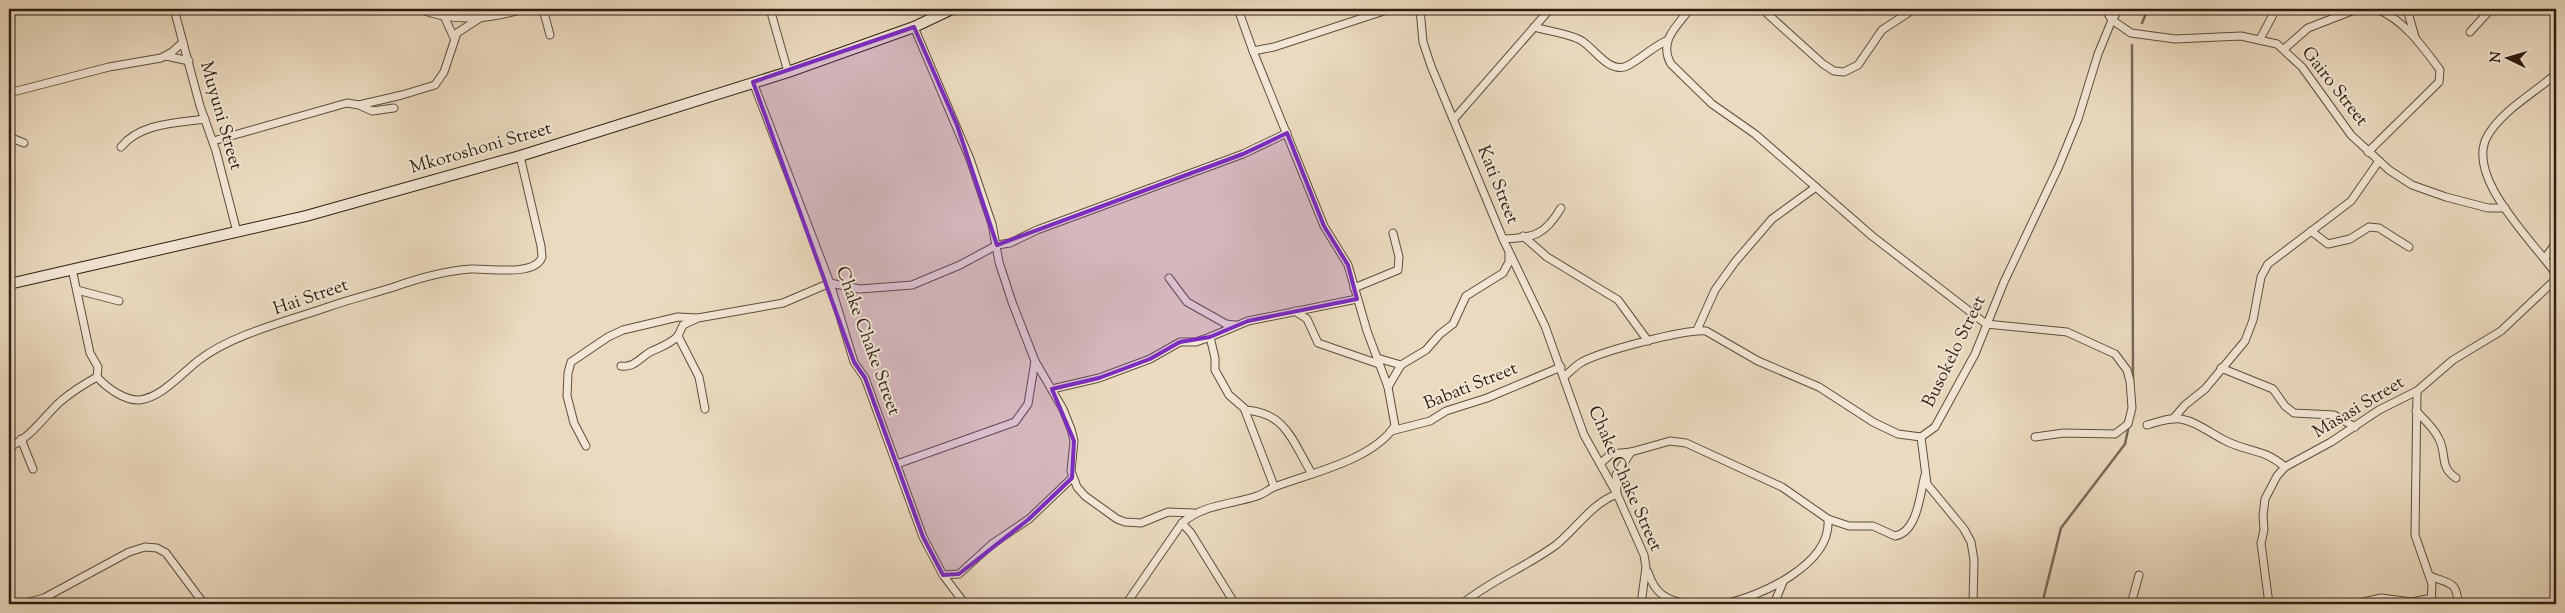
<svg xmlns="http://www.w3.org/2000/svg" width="2565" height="613" viewBox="0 0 2565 613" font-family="'Sorts Mill Goudy',serif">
<rect width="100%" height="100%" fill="#ebdabf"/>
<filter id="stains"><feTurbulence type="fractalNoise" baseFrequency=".004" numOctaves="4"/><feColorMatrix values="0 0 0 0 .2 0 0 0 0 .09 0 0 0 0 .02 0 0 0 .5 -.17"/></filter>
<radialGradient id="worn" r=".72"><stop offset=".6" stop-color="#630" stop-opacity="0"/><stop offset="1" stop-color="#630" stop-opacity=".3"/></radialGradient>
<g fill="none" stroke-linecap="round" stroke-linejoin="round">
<!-- stream -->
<g stroke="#796857" stroke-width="2.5">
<path d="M2142,23L2148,9"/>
<path d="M2132,45L2133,380"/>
<path d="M2042,604L2061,528L2125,444L2129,425"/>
</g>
<!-- street casing -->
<g stroke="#5e4c3e" stroke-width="9">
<g id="street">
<path d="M174,9L200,106L216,151L237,232"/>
<path d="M420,9C452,23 491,19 523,9"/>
<path d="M543,9L550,35"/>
<path d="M770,9L788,72"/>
<path d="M1420,9L1423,42L1431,66L1503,239L1545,326L1584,435L1617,494L1644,555L1646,567L1641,604"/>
<path d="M1690,9C1677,26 1658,41 1671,64L1712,104L1755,134L1872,236L1986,324L2067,332L2115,354L2127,370L2130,381L2132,408L2128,424L2115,434L2064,433L2035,437"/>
<path d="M1762,9L1823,64L1834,71L1844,72L1858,65L1882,30L1914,9"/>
<path d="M2105,9L2112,20L2131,33L2175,39L2241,36L2277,44L2302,67L2351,135L2389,170L2412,185L2446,197L2488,208H2505"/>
<path d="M2407,9L2415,37"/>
<path d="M444,16L454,38"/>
<path d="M914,27L970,159L992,224L999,262L1012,302L1035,361L1063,409L1071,429L1074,441L1071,471L1077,487L1085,496L1117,519L1125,522L1141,523L1168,512L1194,513"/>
<path d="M1534,27C1547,31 1572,34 1582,41C1595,49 1609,74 1627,66C1641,59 1651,48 1666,41"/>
<path d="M2470,32L2491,9"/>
<path d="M2260,39L2276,9"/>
<path d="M2284,49L2308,28L2357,9"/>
<path d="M1253,51L1274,47L1390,9"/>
<path d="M166,56L189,61"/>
<path d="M2556,74C2534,93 2503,110 2488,135C2463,176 2534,242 2556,274"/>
<path d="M753,82L830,283L854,362L865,378L923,537L943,575L965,604"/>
<path d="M9,93L109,67L161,58L172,52L183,42"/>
<path d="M359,105L402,95L435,85L444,72L457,33L480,18"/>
<path d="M1454,119L1550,9"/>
<path d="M9,137L24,143"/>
<path d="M213,141L347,103L359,105L372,111L394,108"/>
<path d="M121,147C140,123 177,123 205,119"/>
<path d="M2368,152L2439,82L2440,70C2423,47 2404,20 2377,9"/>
<path d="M2311,231L2328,244L2350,239L2369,227L2379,228L2409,247"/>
<path d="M1523,236L1547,257L1618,300L1648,341"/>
<path d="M1503,239C1534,238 1545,235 1561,208"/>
<path d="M2545,258L2556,243"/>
<path d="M1169,278L1187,302L1226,324L1235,325"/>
<path d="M1354,288L1398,270L1399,257L1393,233"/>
<path d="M77,290L119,301"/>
<path d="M1295,311L1307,319L1318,343L1379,364"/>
<path d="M1697,330L1715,290L1735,262L1772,219L1816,187"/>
<path d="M1210,337L1215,358V370L1229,395L1244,408L1274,486"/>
<path d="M1377,358L1401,365L1426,350L1440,334L1453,324L1466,296L1503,273L1509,262V254"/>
<path d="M621,366C634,368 640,358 650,352C660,347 669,345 678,336"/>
<path d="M2221,368L2273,389L2285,406L2294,413L2334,415L2355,427"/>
<path d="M97,377C107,388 125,401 140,400C162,397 182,373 199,360C233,334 288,321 328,307C350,299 372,294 394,287C419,278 443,271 471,269C487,268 535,277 542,257L541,246L520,156"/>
<path d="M1564,377C1570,372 1576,365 1582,362C1602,351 1685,329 1706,331L1758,361L1819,387L1873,422L1898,434L1921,437L1935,427L1975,354L2004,282L2058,168L2078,119L2098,54L2112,20L2119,9"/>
<path d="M1388,387L1401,365"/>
<path d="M1052,389L1099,378L1150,359L1180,342H1196L1210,337L1248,321L1357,299"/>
<path d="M2417,391L2415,535L2432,584L2431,604"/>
<path d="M705,409L699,377L678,336L683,325L698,318L783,303L830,283L860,289L912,285L960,265L997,245L1010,243L1037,230L1243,154L1287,133"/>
<path d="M1245,410C1287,413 1292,441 1312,474"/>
<path d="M2416,411C2424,419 2434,428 2439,439C2447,454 2439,467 2456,478"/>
<path d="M2173,419L2185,405L2205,389L2245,341L2253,320L2261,277L2268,264L2351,201L2379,161"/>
<path d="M2147,425C2158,422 2170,417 2181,419C2198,422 2211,434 2226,441C2250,453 2263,448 2285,467"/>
<path d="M1391,431L1430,421L1446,411L1487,398L1561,367"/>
<path d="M1921,437L1927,484L1964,529L1971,542L1974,560L1973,604"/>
<path d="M21,439L33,469"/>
<path d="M586,446L574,423L567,396L568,373L571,362L608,337L623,330L678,317L697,318"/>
<path d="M9,447C31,438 44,416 61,401C73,391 84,384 97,377L98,367L90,353L72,269"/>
<path d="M1601,463L1611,454L1631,452L1670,441L1686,443L1782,487L1828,519L1849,526H1873L1895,536C1918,532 1920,493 1925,475"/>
<path d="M897,464L1015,422L1028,404L1035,361"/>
<path d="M1182,523L1191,533L1235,604"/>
<path d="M1648,572C1655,594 1666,600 1688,604"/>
<path d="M943,575L959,574L992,544L1029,519L1072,478"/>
<path d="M2430,576C2450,584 2457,581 2458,604"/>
<path d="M22,604L44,598L129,552L145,547L157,548L166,553L204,604"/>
<path d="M1126,604L1182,523C1204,504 1230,505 1257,496C1264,494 1270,488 1277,486C1314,472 1372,460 1395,426L1388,387L1367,331L1348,265L1324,226L1253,51L1238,9"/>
<path d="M1462,604C1491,580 1526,567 1556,545C1577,528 1591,504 1617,494L1616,475L1631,452"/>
<path d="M1723,604C1759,597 1832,565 1828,519"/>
<path d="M1774,604L1783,582"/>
<path d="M2131,604L2139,575"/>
<path d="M2269,604L2261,543L2264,530L2263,516L2265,499L2277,476L2285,467L2331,442L2379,410L2417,391L2453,360L2501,331L2556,279"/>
<path d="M2354,604L2381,598L2412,602L2432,598"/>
</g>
</g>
<!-- secondary casing -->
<g stroke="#2f1d13" stroke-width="12">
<path id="secondary" d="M9,284L306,216L520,156L788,72L914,27L952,9"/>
</g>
<!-- street -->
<use href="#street" stroke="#f2e7d5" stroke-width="7"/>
<!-- secondary -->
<use href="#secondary" stroke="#f2e7d5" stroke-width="10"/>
</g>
<!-- marked area -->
<path fill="#7b2cbf" fill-opacity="0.2" stroke="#7b2cbf" stroke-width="4" stroke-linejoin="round" d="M914,27L957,125L997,245L1243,154L1287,133L1324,226L1348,265L1357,299L1248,321L1210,337L1180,342L1150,359L1099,378L1052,389L1074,441L1072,478L1029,519L959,574L943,575L923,537L865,378L854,362L753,82Z"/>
<g text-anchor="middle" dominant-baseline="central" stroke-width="4" stroke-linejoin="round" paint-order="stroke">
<!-- street labels -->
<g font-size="18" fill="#2f1d13" stroke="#f2e7d5">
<text transform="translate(2334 87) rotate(52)">Gairo Street</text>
<text transform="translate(220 116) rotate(74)">Muyuni Street</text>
<text transform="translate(481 149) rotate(-16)">Mkoroshoni Street</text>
<text transform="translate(1497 185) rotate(68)">Kati Street</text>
<text transform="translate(311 298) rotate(-19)">Hai Street</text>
<text transform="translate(867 341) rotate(70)">Chake Chake Street</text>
<text transform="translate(1955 352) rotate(-64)">Busokelo Street</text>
<text transform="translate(1471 387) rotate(-22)">Babati Street</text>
<text transform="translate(2359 408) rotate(-31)">Masasi Street</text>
<text transform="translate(1624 479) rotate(66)">Chake Chake Street</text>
</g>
</g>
<!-- margin -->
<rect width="2565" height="613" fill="none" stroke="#ebdabf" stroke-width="30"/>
<rect x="10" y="10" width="2545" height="593" fill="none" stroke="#2f1d13" stroke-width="2.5"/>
<rect x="15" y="15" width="2535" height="583" fill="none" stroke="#2f1d13"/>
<!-- north arrow -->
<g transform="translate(2508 58) rotate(275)" stroke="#f2e7d5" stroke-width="4" paint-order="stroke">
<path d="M0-4L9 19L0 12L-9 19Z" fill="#2f1d13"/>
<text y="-8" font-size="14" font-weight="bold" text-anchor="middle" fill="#2f1d13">N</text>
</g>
<rect width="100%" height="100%" filter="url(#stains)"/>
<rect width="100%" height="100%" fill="url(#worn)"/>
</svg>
